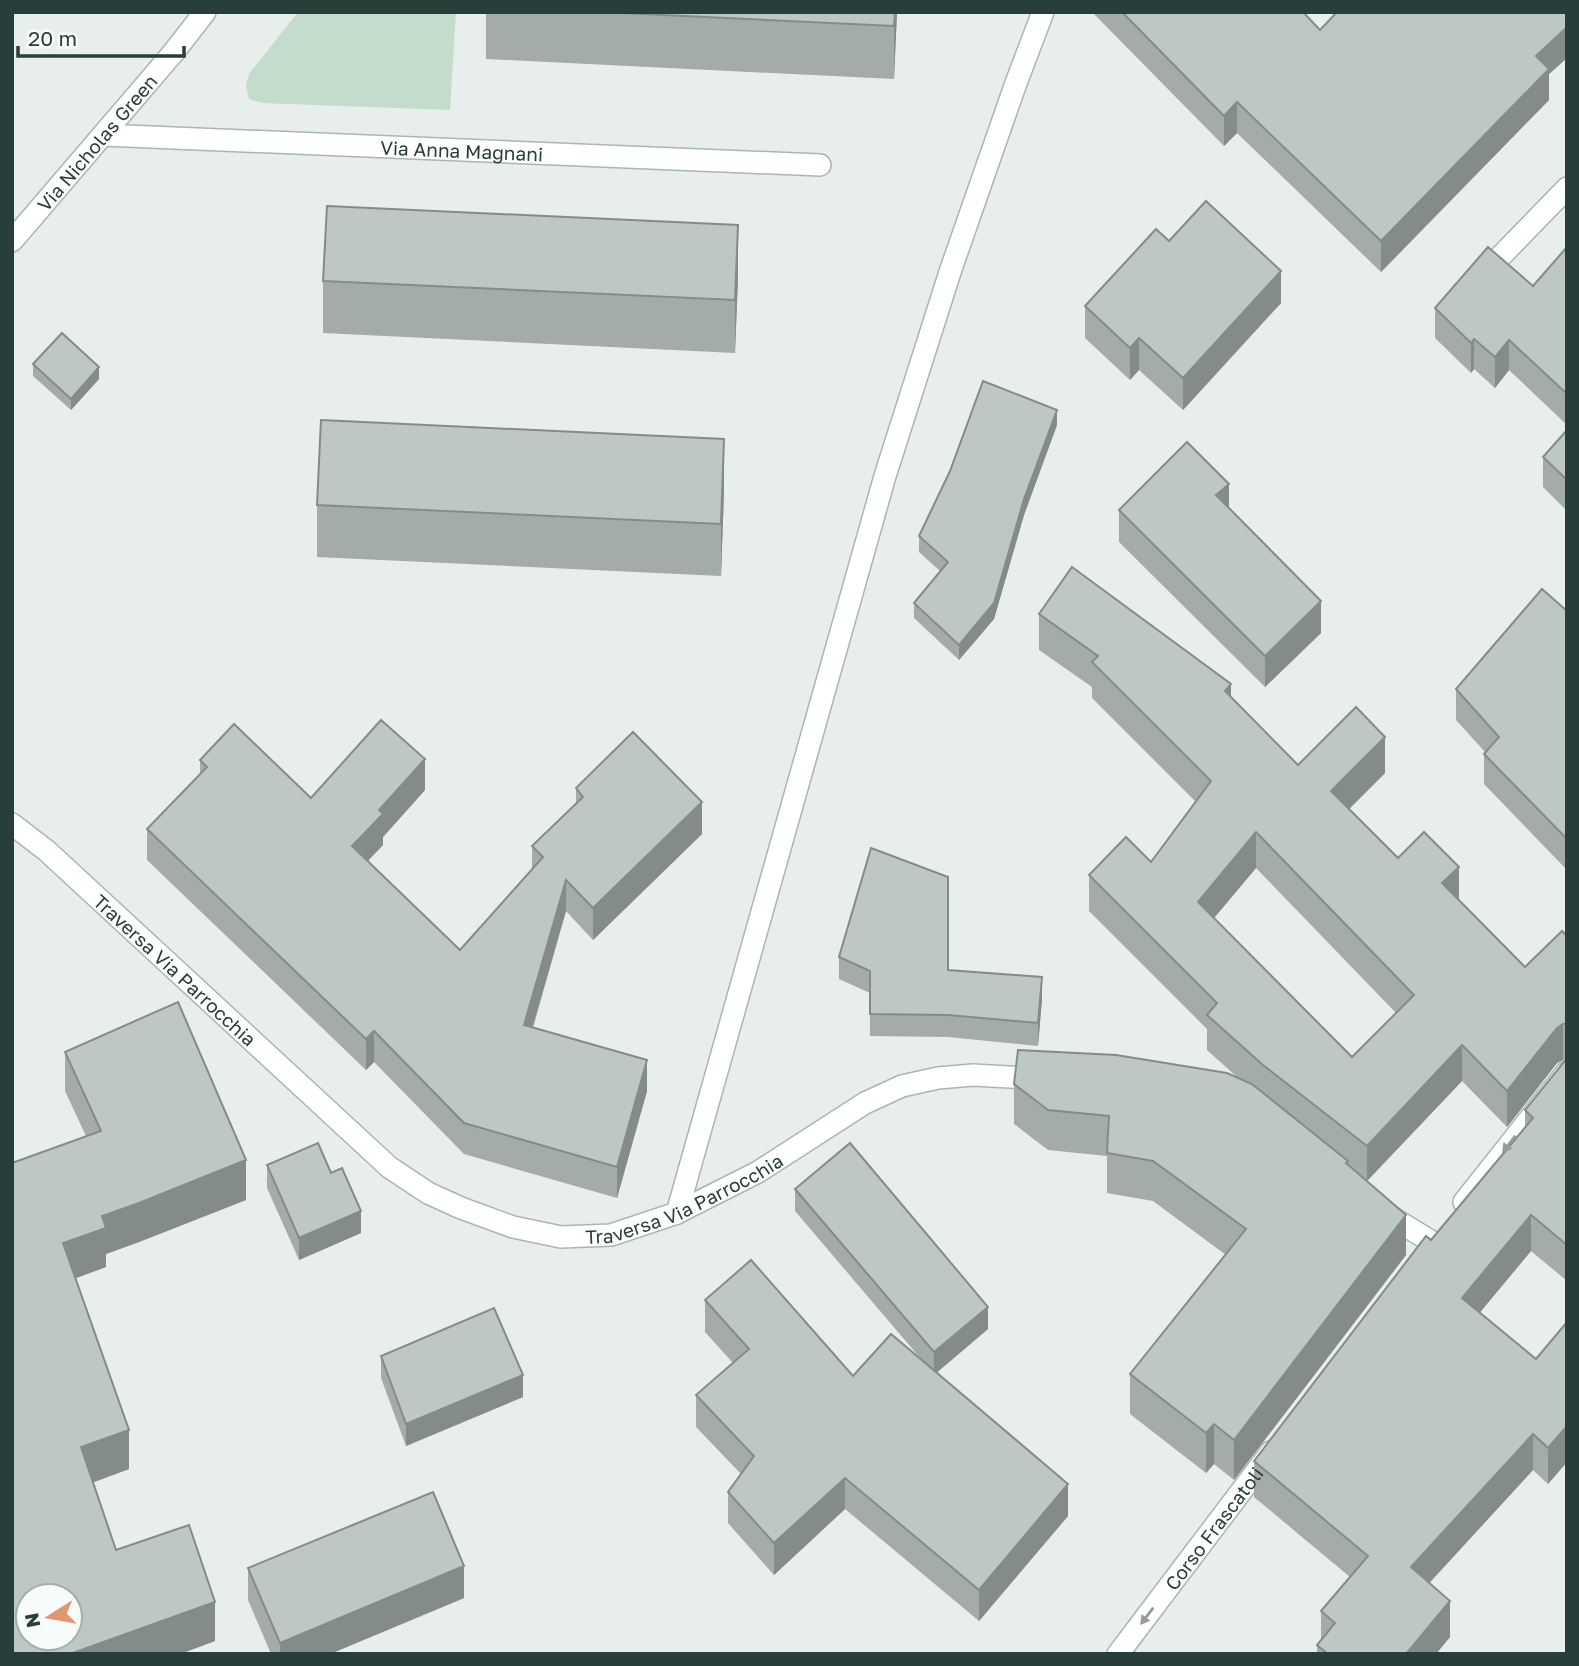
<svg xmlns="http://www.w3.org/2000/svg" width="1579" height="1666" viewBox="0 0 1579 1666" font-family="'Golos Text',sans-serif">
<rect width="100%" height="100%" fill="#e7eeeb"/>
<!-- green -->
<path fill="#c3dccc" d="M298,12H456L450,110L262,103L249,99L246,85L249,74Z"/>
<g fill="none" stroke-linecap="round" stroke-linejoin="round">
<!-- minor casing -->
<g stroke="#aab6b2" stroke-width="24">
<g id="minor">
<path id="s1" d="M103,135L820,165"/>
<path id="s2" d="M12,241L173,53L205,12"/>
<path d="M1500,257L1567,188"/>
<path id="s3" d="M12,824L47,851L389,1167L428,1193L461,1208L513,1227L561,1237L611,1235L677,1213L758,1172L865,1103L902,1086L938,1078L973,1075L1044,1079"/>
<path d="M1383,1212L1432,1242"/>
<path d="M677,1213L885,476L951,269L1016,83L1043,12"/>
</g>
</g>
<!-- tertiary casing -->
<g stroke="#aab6b2" stroke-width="24">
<g id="tertiary">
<path d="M1464,1202L1567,1072"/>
<path id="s4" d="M1118,1654L1271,1452"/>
</g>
</g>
<!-- minor -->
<use href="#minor" stroke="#fff" stroke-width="21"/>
<!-- tertiary -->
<use href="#tertiary" stroke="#fff" stroke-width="21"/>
</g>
<!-- wall -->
<g fill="#a3aca9" fill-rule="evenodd">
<path d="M486,12H897L894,79L486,59Z"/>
<path d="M1092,12H1303L1320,30L1567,12V58L1549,74V100L1381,272L1237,133L1224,146Z"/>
<path d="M1169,241L1281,303L1183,410L1139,370L1130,380L1085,338V306Z"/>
<path d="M1567,247V425L1509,370L1495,388L1474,369L1471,373L1435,338V308L1533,286Z"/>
<path d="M738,277L735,353L323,333V281Z"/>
<path d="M33,364L99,379L71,410L33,376Z"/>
<path d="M1057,425L1024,515L994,619L959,660L914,618V603L940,571L919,552V536Z"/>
<path d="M1567,430V511L1543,487V457Z"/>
<path d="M724,491L721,576L317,557V505Z"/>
<path d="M1119,510L1321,633L1265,687L1119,542Z"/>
<path d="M1567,611V870L1484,784V754L1485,752L1456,720V689Z"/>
<path d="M1039,614L1231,697L1298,765L1385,773L1349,809L1398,858L1459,900L1525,967L1567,936V1281L1531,1251L1480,1312L1536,1359L1567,1322V1462L1548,1484L1533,1470L1429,1583L1450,1637L1436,1654H1317V1645L1321,1641V1611L1350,1577L1254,1497V1461L1431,1240L1525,1127V1110L1565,1059L1557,1063L1507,1127L1462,1081L1367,1181L1406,1255L1234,1480L1214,1464L1206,1473L1130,1414V1374L1226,1255L1153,1201L1107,1193V1156L1048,1150L1014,1124V1084L1237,1077L1207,1050V1029L1089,911V875L1151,862L1196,802L1092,698V687L1039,650ZM1256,868L1396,1013L1352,1057L1214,918Z"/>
<path d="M200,760L311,798L425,790L383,837V845L368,861L460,950L532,870V846L576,804V788L702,834L593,940L566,911L533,1028L647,1091L617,1198L464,1154L374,1062L366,1070L147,860V829L200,774Z"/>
<path d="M839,957L948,970L1042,999L1038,1046L948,1037L870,1036V993L839,979Z"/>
<path d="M65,1052L246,1200L139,1242L106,1254V1267L75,1278L129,1469L93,1482L116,1550L215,1641L180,1654H12L86,1136L65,1091Z"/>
<path d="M267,1165L331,1173L361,1233L299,1260L267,1188Z"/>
<path d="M795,1189L988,1329L937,1372L1068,1516L979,1621L845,1509L774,1575L728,1523V1492L741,1474L696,1427V1395L733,1363L705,1332V1300L853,1376L921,1359L795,1211Z"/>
<path d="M381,1356L523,1397L406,1446L381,1378Z"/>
<path d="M248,1568L464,1598L330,1654H271L248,1600Z"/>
</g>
<!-- shaded-wall -->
<g fill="#848c8a">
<path d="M895,12H897L894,79V26Z"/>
<path d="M1567,27V58L1549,74V100L1381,272V241L1536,56Z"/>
<path d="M1237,102V133L1224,146V116Z"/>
<path d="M738,225V277L735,353V300Z"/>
<path d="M1281,271V303L1183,410V378Z"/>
<path d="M1139,338V370L1130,380V348Z"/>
<path d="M1474,339V369L1471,373V343Z"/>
<path d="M1509,340V370L1495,388V357Z"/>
<path d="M99,367V379L71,410V399Z"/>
<path d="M1057,410V425L1024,515L994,619L959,660V645L1024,499Z"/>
<path d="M724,439V491L721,576V524Z"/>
<path d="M1229,484V515L1216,495Z"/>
<path d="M1321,601V633L1265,687V656Z"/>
<path d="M1231,684V720L1225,691Z"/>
<path d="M1385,737V773L1331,827V791Z"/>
<path d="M425,759V790L383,837V845L352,877V846L379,810Z"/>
<path d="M702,802V834L593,940V908Z"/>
<path d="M1256,832V868L1198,937V902Z"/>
<path d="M1459,867V902L1442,883Z"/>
<path d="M566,880V911L524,1056V1025Z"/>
<path d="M1042,977V999L1038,1046V1023Z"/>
<path d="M1563,1024V1060L1557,1063L1507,1127V1091L1557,1028Z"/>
<path d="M374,1031V1062L366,1070V1039Z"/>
<path d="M1462,1045V1081L1367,1181V1146Z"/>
<path d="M647,1060V1091L617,1198V1167Z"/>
<path d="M246,1160V1200L139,1242L106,1254V1267L63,1283V1243L102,1216Z"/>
<path d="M361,1211V1233L299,1260V1238Z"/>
<path d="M1406,1215V1255L1234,1480V1440Z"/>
<path d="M1531,1215V1251L1462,1334V1298Z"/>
<path d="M988,1307V1329L934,1375V1352Z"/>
<path d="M523,1375V1397L406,1446V1424Z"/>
<path d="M1214,1424V1464L1206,1473V1433Z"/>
<path d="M1567,1426V1462L1548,1484V1448Z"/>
<path d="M129,1430V1469L81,1487V1447Z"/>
<path d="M1533,1434V1470L1411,1603V1567Z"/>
<path d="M845,1478V1509L774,1575V1543Z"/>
<path d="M1068,1484V1516L979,1621V1590Z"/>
<path d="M464,1566V1598L330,1654H280V1643Z"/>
<path d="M1450,1601V1637L1436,1654H1406Z"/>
<path d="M215,1602V1641L180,1654H70Z"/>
</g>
<!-- building -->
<g fill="#bdc8c5" stroke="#848c8a" stroke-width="2" fill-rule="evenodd">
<path d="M600,12H895L894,26Z"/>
<path d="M1122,12H1303L1320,30L1337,12H1567V27L1536,56L1549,69L1381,241L1237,102L1224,116Z"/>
<path d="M1206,201L1281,271L1183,378L1139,338L1130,348L1085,306L1156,229L1169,241Z"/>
<path d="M327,206L738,225L735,300L323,281Z"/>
<path d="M1488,247L1533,286L1567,247V394L1509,340L1495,357L1474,339L1471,343L1435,308Z"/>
<path d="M62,333L99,367L71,399L33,364Z"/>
<path d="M983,381L1057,410L1024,499L994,603L959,645L914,603L948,562L919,536L950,471Z"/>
<path d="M321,420L724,439L721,524L317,505Z"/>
<path d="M1567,430V480L1543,457Z"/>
<path d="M1187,442L1229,484L1216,495L1321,601L1265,656L1119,510Z"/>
<path d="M1072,567L1231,684L1225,691L1298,765L1356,707L1385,737L1331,791L1398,858L1424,832L1459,867L1442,883L1525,967L1562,931L1567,936V1024H1563L1557,1028L1507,1091L1462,1045L1367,1146L1263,1065L1207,1015L1217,1003L1089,875L1126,837L1151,862L1211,781L1092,662L1098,656L1039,614ZM1256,832L1414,995L1352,1057L1198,902Z"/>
<path d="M1542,589L1567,611V839L1484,754L1499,737L1456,689Z"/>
<path d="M381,720L425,759L379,810L383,814L352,846L460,950L543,857L532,846L583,797L576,788L633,732L702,802L593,908L566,880L524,1025L647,1060L617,1167L464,1123L374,1031L366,1039L147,829L207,767L200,760L234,724L311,798Z"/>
<path d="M871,848L948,877V970L1042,977L1038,1023L948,1015L870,1014V971L839,957Z"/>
<path d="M178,1002L246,1160L139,1203L102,1216L106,1228L63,1243L129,1430L81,1447L116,1550L189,1525L215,1602L70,1654H12V1163L101,1131L65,1052ZM28,1596H70V1638H28Z"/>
<path d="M1018,1050L1116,1055L1227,1073L1252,1084L1348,1161L1346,1163L1406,1215L1234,1440L1214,1424L1206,1433L1130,1374L1246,1229L1153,1161L1107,1153L1109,1116L1048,1110L1014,1084Z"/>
<path d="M1567,1058V1245L1531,1215L1462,1298L1536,1359L1567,1322V1426L1548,1448L1533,1434L1411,1567L1450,1601L1406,1654H1328L1317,1645L1335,1623L1321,1611L1368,1556L1254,1461L1426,1236L1431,1240L1533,1118L1525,1110Z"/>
<path d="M318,1143L331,1173L342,1168L361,1211L299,1238L267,1165Z"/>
<path d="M850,1143L988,1307L934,1352L795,1189Z"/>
<path d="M751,1260L853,1376L891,1334L1068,1484L979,1590L845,1478L774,1543L728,1492L754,1456L696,1395L749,1349L705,1300Z"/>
<path d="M494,1308L523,1375L406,1424L381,1356Z"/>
<path d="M433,1492L464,1566L280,1643L248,1568Z"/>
</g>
<!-- one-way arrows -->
<defs><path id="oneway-solid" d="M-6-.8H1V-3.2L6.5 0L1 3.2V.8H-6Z" transform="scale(1.75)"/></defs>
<g fill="#949e9c">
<use href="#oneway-solid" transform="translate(1509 1144) rotate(128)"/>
<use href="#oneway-solid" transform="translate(1147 1616) rotate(127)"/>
</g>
<g text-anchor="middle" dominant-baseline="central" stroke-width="6" stroke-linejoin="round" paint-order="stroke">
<!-- street labels -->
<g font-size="19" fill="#283e3a" stroke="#f7fbf9">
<text stroke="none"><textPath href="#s2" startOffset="130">Via Nicholas Green</textPath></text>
<text stroke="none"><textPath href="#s1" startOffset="359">Via Anna Magnani</textPath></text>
<text stroke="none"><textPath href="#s3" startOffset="219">Traversa Via Parrocchia</textPath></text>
<text stroke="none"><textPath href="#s3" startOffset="828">Traversa Via Parrocchia</textPath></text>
<text stroke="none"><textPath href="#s4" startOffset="158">Corso Frascatoli</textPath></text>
</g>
</g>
<!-- border -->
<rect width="1579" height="1666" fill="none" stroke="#283e3a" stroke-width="28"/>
<!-- north arrow -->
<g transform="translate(49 1617) rotate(259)"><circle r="33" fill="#f7fbf9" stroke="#a4afad" stroke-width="2"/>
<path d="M0-5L12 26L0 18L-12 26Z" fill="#e29571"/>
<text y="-10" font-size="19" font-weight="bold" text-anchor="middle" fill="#283e3a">N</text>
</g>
<!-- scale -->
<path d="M18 46v10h166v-10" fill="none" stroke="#283e3a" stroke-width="3.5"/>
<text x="28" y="46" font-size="21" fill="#283e3a" stroke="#f7fbf9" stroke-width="5" paint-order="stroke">20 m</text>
</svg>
